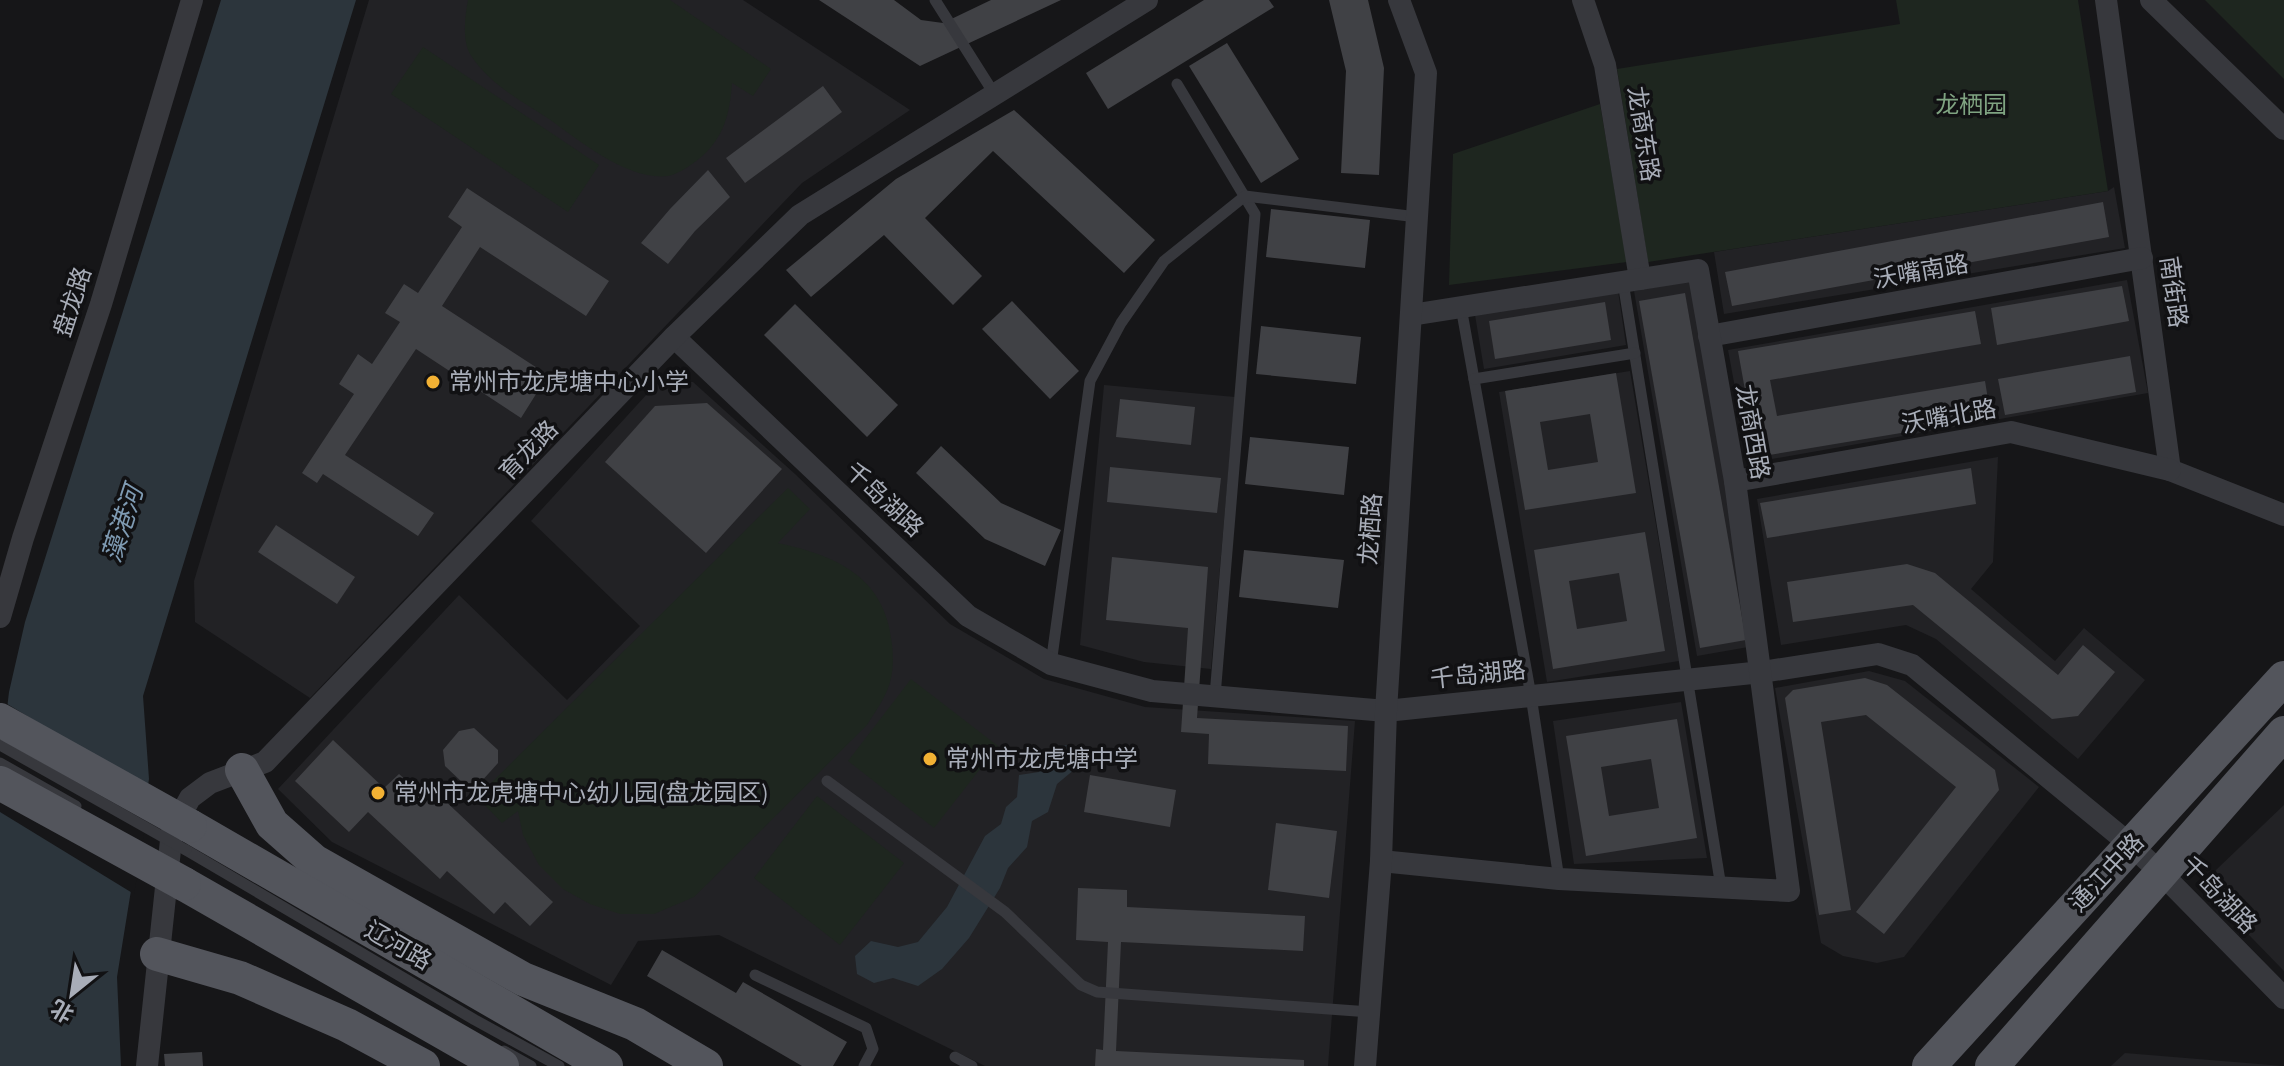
<svg xmlns="http://www.w3.org/2000/svg" width="2284" height="1066" viewBox="0 0 2284 1066" font-family="'Source Sans 3','Noto Sans SC',sans-serif">
<rect width="100%" height="100%" fill="#161618"/>
<!-- built -->
<g fill="#222225">
<path d="M369,0H743L910,110L802,183L310,698L195,622L194,581Z"/>
<path d="M2114,187L2125,248L1724,314L1714,252L2108,191Z"/>
<path d="M2127,280L2148,393L1749,463L1728,350Z"/>
<path d="M1691,281L1754,646L1697,656L1634,291Z"/>
<path d="M1618,291L1626,345L1484,369L1475,315Z"/>
<path d="M1630,371L1679,661L1547,682L1499,392Z"/>
<path d="M658,382H693L795,474L950,624L1044,679L1145,707L1355,721L1328,1066H985L719,935L638,941L611,985L332,842L278,789L459,595L567,700L640,626L531,521Z"/>
<path d="M1104,385L1235,397L1211,669L1144,662L1080,645Z"/>
<path d="M1998,457L1993,562L1971,589L2055,661L2084,628L2145,680L2078,759L1936,639L1906,625L1781,645L1757,499Z"/>
<path d="M1869,671L1905,681L2039,787L1904,957L1877,963L1843,956L1821,943L1775,688Z"/>
<path d="M1681,702L1707,858L1574,864L1553,721Z"/>
<path d="M2284,805V971L2219,904L2216,870Z"/>
<path d="M2125,1053L2283,1066H2111Z"/>
</g>
<!-- green -->
<g fill="#1e261f">
<path d="M468,0H670L771,69L753,96L732,83C730,113 724,138 700,158C691,165 679,174 668,176C628,181 580,141 549,119C520,100 489,84 470,54C462,39 465,16 468,0Z"/>
<path d="M1896,0H2078L2108,191L1648,262L1617,69L1900,24Z"/>
<path d="M2205,0H2284V79Z"/>
<path d="M423,47L599,165L568,212L391,94Z"/>
<path d="M1600,104L1627,262L1449,285L1453,154Z"/>
<path d="M788,488L810,509L778,543C837,556 886,577 892,645C894,661 893,678 886,693C881,704 873,715 867,725L694,897L654,914H620L590,904L563,889L539,865L523,835L518,811L502,823L477,797Z"/>
<path d="M911,679L998,746L934,828L848,761Z"/>
<path d="M817,796L904,863L840,945L754,878Z"/>
</g>
<!-- water -->
<g fill="#2c353c">
<path d="M221,0H356L143,696L149,779L117,977L121,1066H0V768L9,692L25,622Z"/>
<path d="M1068,745L1079,754L1075,769L1057,784L1048,812L1032,821L1027,847L1008,868L1000,888L969,938L942,969L918,986L893,978L874,983L857,974L855,956L871,941L898,947L918,942L947,907L985,836L1001,824L1006,807L1017,797L1019,775L1039,772L1054,746Z"/>
</g>
<!-- pier -->
<path fill="#161618" d="M4,702L151,791L134,894L0,812V735Z"/>
<!-- building -->
<g fill="#404145" fill-rule="evenodd">
<path d="M819,0H894L921,20L943,23L991,0H1061L920,66Z"/>
<path d="M1204,0H1269L1274,7L1108,109L1086,73Z"/>
<path d="M1329,0H1368L1384,68L1379,175L1341,173L1346,71Z"/>
<path d="M1227,43L1299,159L1261,183L1189,66Z"/>
<path d="M823,86L842,112L745,183L726,158Z"/>
<path d="M1014,110L1155,240L1124,273L993,151L925,218L982,276L953,305L884,235L811,297L786,270L896,179Z"/>
<path d="M708,170L730,197L695,231L668,264L641,243L670,209Z"/>
<path d="M467,188L609,281L586,316L480,247L442,306L548,375L521,418L416,349L345,455L434,513L418,536L323,474L317,483L302,473L354,394L339,384L358,354L372,364L400,322L385,313L404,284L418,293L462,227L448,217Z"/>
<path d="M2103,202L2109,237L1732,306L1725,272Z"/>
<path d="M1271,209L1370,220L1365,268L1266,257Z"/>
<path d="M2122,286L2129,321L1997,345L1991,308Z"/>
<path d="M1685,293L1746,640L1700,648L1639,301Z"/>
<path d="M1012,301L1079,371L1050,399L982,329Z"/>
<path d="M1605,302L1611,340L1495,359L1489,321Z"/>
<path d="M795,304L898,405L867,437L764,335Z"/>
<path d="M1975,311L1981,344L1770,380L1777,416L1985,381L1991,418L1757,457L1738,351Z"/>
<path d="M1261,326L1361,337L1356,384L1256,374Z"/>
<path d="M2130,356L2136,392L2005,415L1998,379Z"/>
<path d="M1616,373L1636,493L1525,510L1505,391ZM1590,414L1598,462L1548,470L1540,422Z"/>
<path d="M1120,399L1195,407L1191,445L1116,437Z"/>
<path d="M707,403L782,469L706,553L605,462L655,406Z"/>
<path d="M1250,437L1349,447L1344,495L1245,484Z"/>
<path d="M941,446L1001,503L1061,530L1045,566L985,539L916,473Z"/>
<path d="M1110,467L1221,478L1217,513L1107,502Z"/>
<path d="M1971,468L1976,504L1767,538L1760,503Z"/>
<path d="M276,525L355,577L337,604L258,552Z"/>
<path d="M1645,532L1665,651L1553,669L1534,550ZM1619,573L1627,621L1577,629L1569,581Z"/>
<path d="M1244,550L1344,560L1338,608L1239,597Z"/>
<path d="M1112,557L1208,567L1197,718L1348,726L1346,771L1208,764L1209,734L1181,732L1188,628L1106,620Z"/>
<path d="M1907,564L1935,573L2058,675L2083,645L2115,672L2078,716L2052,719L1913,605L1793,622L1787,582Z"/>
<path d="M1865,678L1887,685L1995,770L1999,790L1884,934L1856,912L1956,787L1866,715L1821,722L1851,910L1819,915L1785,698L1793,690Z"/>
<path d="M1677,719L1697,838L1586,856L1566,736ZM1651,759L1659,808L1609,816L1601,767Z"/>
<path d="M474,728L498,750V763L480,783L464,784L445,766L443,750L459,731Z"/>
<path d="M333,740L384,788L399,774L416,789L424,781L553,902L530,926L505,902L494,914L447,871L440,879L368,812L349,832L295,781Z"/>
<path d="M1090,775L1176,790L1170,827L1084,812Z"/>
<path d="M1276,823L1337,831L1329,898L1268,890Z"/>
<path d="M1078,888L1127,890V907L1305,916L1303,951L1121,942L1116,1051L1304,1060V1066H1095L1096,1049L1103,1050L1108,942L1076,940Z"/>
<path d="M662,950L736,993L743,982L847,1042L833,1066H802L647,976Z"/>
<path d="M202,1052L203,1066H165L164,1054Z"/>
</g>
<g fill="none" stroke-linecap="round" stroke-linejoin="round">
<!-- lane -->
<g stroke="#37383d" stroke-width="11">
<path d="M935,0L995,95"/>
<path d="M1177,84L1255,214L1215,696"/>
<path d="M1623,282L1721,887"/>
<path d="M1461,307L1531,696L1559,879"/>
<path d="M1474,379L1635,353"/>
<path d="M1051,664L1090,381L1121,323L1164,261L1245,196L1417,217"/>
<path d="M827,781L1005,912L1081,985L1097,992L1370,1012"/>
<path d="M186,850L475,1020L559,1066"/>
<path d="M755,975L866,1028L873,1049L864,1066"/>
<path d="M504,1051L531,1066"/>
<path d="M955,1057L972,1066"/>
</g>
<!-- street -->
<g stroke="#37383d" stroke-width="22">
<path d="M1583,0L1605,65L1640,279"/>
<path d="M2106,0L2170,470L2284,515"/>
<path d="M2151,0L2284,129"/>
<path d="M1709,336L2142,258"/>
<path d="M674,337L968,616L1051,664L1152,691L1386,711L1762,672L1878,654L1912,665L2132,846L2161,873L2284,998"/>
<path d="M1735,481L2011,432L2170,470"/>
<path d="M0,617L23,538L101,304L192,0"/>
<path d="M1381,861L1559,879L1789,891L1735,481L1698,270L1411,315"/>
<path d="M147,1066L172,831L190,798L210,783L265,762L674,337L800,215L1147,0"/>
<path d="M1365,1066L1381,861L1386,711L1426,73L1399,0"/>
</g>
<!-- primary -->
<g stroke="#53555c" stroke-width="34">
<path d="M242,770L272,824L314,861L523,979L635,1024L706,1066"/>
<path d="M190,826L606,1066"/>
<path d="M184,884L502,1066"/>
<path d="M157,954L240,978L347,1025L423,1066"/>
<path d="M1929,1066L2284,678"/>
<path d="M1992,1066L2284,733"/>
</g>
<!-- lane-bridge -->
<g stroke="#37383d" stroke-width="11">
<path d="M0,745L186,850"/>
<path d="M0,763L76,806"/>
</g>
<!-- primary-bridge -->
<g stroke="#53555c" stroke-width="34">
<path d="M0,720L190,826"/>
<path d="M0,783L184,884"/>
</g>
</g>
<!-- markers -->
<g fill="#f2b134" stroke="#111113" stroke-width="3">
<circle cx="433" cy="382" r="8"/>
<circle cx="930" cy="759" r="8"/>
<circle cx="378" cy="793" r="8"/>
</g>
<g text-anchor="middle" dominant-baseline="central" stroke-width="7" stroke-linejoin="round" paint-order="stroke">
<!-- park labels -->
<g font-size="24" fill="#7fa381" stroke="#111113">
<text x="1971" y="105">龙栖园</text>
</g>
<!-- street labels -->
<g font-size="24" fill="#a8adb8" stroke="#111113">
<text transform="translate(1643 134) rotate(81)">龙商东路</text>
<text transform="translate(1921 272) rotate(-10)">沃嘴南路</text>
<text transform="translate(2173 292) rotate(82)">南街路</text>
<text transform="translate(73 302) rotate(-72)">盘龙路</text>
<text transform="translate(1949 417) rotate(-10)">沃嘴北路</text>
<text transform="translate(1752 432) rotate(80)">龙商西路</text>
<text transform="translate(529 451) rotate(-46)">育龙路</text>
<text transform="translate(884 500) rotate(43)">千岛湖路</text>
<text transform="translate(1371 529) rotate(-86)">龙栖路</text>
<text transform="translate(1478 675) rotate(-6)">千岛湖路</text>
<text transform="translate(2107 873) rotate(-47)">通江中路</text>
<text transform="translate(2219 895) rotate(46)">千岛湖路</text>
<text transform="translate(398 946) rotate(30)">辽河路</text>
</g>
<!-- poi labels -->
<g font-size="24" fill="#a8adb8" stroke="#111113" text-anchor="start">
<text x="449" y="382">常州市龙虎塘中心小学</text>
<text x="946" y="759">常州市龙虎塘中学</text>
<text x="394" y="793">常州市龙虎塘中心幼儿园(盘龙园区)</text>
</g>
<!-- water labels -->
<g font-size="26" font-style="italic" fill="#7f9bb3" stroke="#111113">
<text transform="translate(123 524) rotate(-72)">藻港河</text>
</g>
</g>
<!-- north arrow -->
<g transform="translate(72 994) rotate(210)" stroke="#111113" stroke-width="6" paint-order="stroke">
<path d="M0-6L14 30L0 20L-14 30Z" fill="#a8adb8"/>
<text y="-12" font-size="22" font-weight="bold" text-anchor="middle" fill="#a8adb8">北</text>
</g>
</svg>
